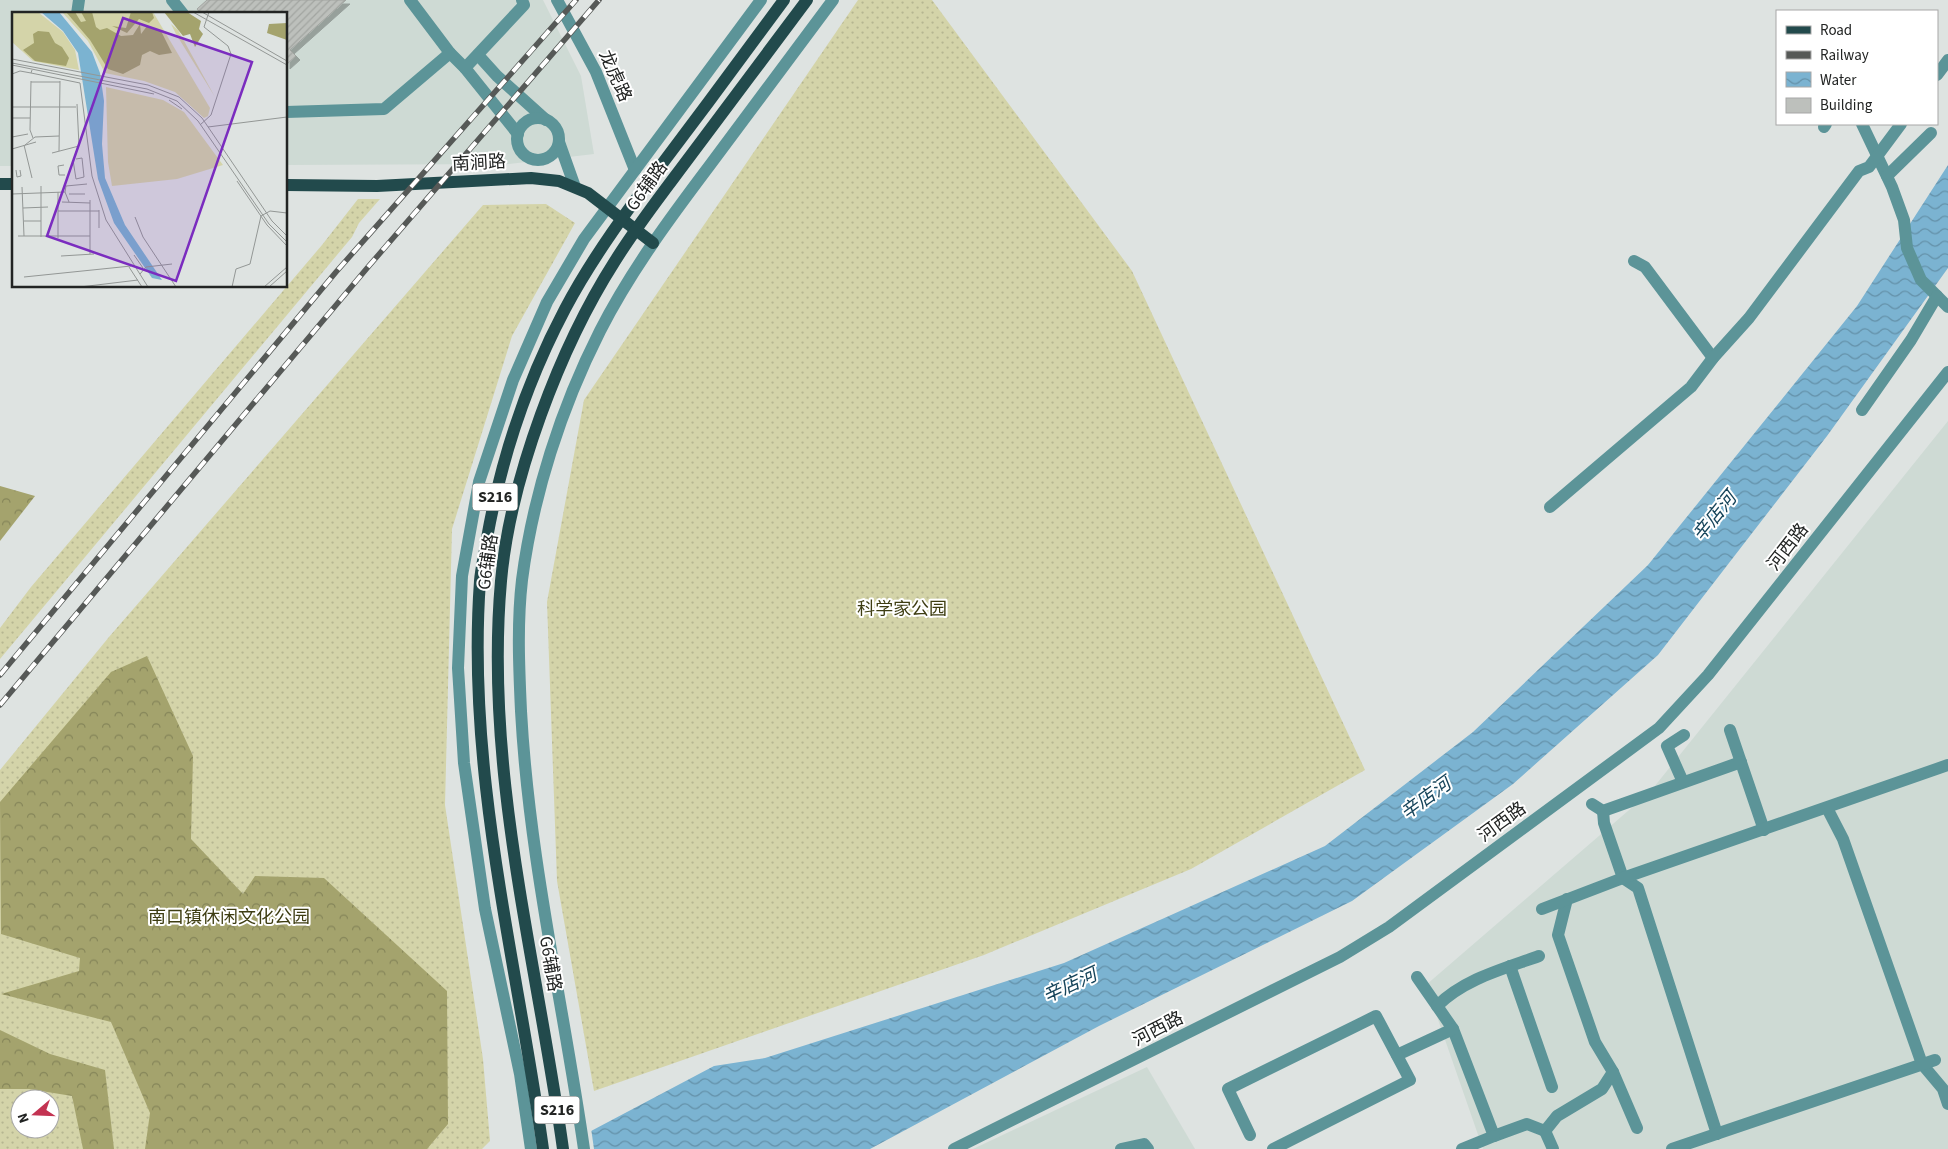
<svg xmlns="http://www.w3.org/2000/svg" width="1948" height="1149" viewBox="0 0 1948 1149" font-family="'Source Sans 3','Noto Sans SC',sans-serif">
<defs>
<pattern id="grass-dots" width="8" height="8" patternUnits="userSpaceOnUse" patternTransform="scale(1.25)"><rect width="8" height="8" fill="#d4d4a9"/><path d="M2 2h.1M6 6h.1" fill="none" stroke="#b6b691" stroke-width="1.8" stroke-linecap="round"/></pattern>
<pattern id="forest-crowns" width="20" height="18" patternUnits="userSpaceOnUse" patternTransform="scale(1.25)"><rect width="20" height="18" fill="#a4a36d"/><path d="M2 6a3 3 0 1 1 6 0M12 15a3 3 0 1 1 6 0" fill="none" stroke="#858559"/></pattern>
<pattern id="water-waves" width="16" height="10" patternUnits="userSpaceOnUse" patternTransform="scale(1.25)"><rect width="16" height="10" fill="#7bb3d1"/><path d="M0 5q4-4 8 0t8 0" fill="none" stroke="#6491a9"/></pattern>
<pattern id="building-hatch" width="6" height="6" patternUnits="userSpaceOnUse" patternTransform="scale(1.25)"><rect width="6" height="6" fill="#bdc0bc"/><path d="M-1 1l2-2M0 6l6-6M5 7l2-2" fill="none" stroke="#a2a5a1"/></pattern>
<filter id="shadow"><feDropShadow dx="4" dy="4" stdDeviation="0" flood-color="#0004"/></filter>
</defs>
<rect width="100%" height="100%" fill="#dee3e1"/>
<!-- built -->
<g fill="#cedad4">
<path d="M0,0H543L581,76L594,154L509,164L286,165V14H14V166H0Z"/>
<path d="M1948,421V1149H1483L1426,985L1650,792Z"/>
<path d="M1147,1067L1195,1149H973Z"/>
</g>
<!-- grass -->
<g fill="url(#grass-dots)" fill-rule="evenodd">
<path d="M858,0H932L1132,271L1365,770L1191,869L984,955L594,1091L557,881L547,602L584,400Z"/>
<path d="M358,199H380L359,223L352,237L0,659V628L31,587L322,245Z"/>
<path d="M546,204L575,223L512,336L452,529L445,805L483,1059L490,1141L482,1149H0V770L109,637L483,205ZM20,1099H50V1129H20Z"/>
</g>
<!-- forest -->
<g fill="url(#forest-crowns)">
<path d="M0,486L35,496L0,541Z"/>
<path d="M147,656L193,756L191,839L243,894L255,876L324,878L447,991L448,1124L427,1149H145L150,1113L111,1022L1,994L79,971L80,958L1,934L0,802L111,672Z"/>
<path d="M0,1030L50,1054L105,1070L114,1149H83L72,1096L29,1089H0Z"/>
</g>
<!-- water -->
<path fill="url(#water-waves)" d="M1948,165V268L1827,436L1658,655L1513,784L1352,901L1099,1026L870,1149H557L714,1066L765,1058L1064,963L1325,846L1473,732L1648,565L1857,306Z"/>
<!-- pier -->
<path fill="#dee3e1" d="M591,1128L594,1149H554L555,1147Z"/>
<!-- building -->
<path fill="url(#building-hatch)" stroke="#a1a4a0" filter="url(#shadow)" d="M207,0H346L290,50L296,56L286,65V14H201L197,9Z"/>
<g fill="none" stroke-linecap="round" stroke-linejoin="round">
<!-- minor -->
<g stroke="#5c9498" stroke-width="12">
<path d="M172,0L183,14"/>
<path d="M410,0L450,53"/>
<path d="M557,0L596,72L635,170"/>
<path d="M77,14L79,0"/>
<path d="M478,55L497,76L546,120"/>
<path d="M465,68L518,134"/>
<path d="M1937,75L1948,60"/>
<path d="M286,112L384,109L450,53L465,68L524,5L522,0"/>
<circle cx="538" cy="139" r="21"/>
<path d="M1862,124L1892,187L1904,220L1907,248L1921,280L1948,307"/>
<path d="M1824,127L1826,124"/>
<path d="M559,142L575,187"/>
<path d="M1887,176L1931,133"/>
<path d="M1634,261L1645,267L1713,358"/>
<path d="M1862,410L1911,340L1937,296"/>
<path d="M1550,507L1691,387L1713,358L1749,318L1859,171L1869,167L1901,124"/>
<path d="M1730,730L1764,830"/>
<path d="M1683,782L1667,746L1684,735"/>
<path d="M1592,804L1603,811L1741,762"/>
<path d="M1827,808L1843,839L1922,1064L1943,1089L1948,1104"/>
<path d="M1603,811L1604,823L1623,878L1638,888L1717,1134"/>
<path d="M1567,899L1558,935L1595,1042L1613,1072L1637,1128"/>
<path d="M1542,909L1623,878L1948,765"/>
<path d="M1510,966L1552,1087"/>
<path d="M1417,977L1453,1029L1494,1136L1527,1124L1545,1131"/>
<path d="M1437,1006C1464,979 1503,969 1539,956"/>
<path d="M1397,1055L1453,1029"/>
<path d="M1250,1135L1228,1089L1376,1016L1410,1080L1273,1149"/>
<path d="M531,1149L520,1074L485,909L464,763L458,668L462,576L479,482L513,380L547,302L584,239L761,0"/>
<path d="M584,1149C563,1003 529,859 521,711C519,668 517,623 522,580C533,495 561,408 600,331C630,272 670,218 710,165C751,110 792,55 833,0"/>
<path d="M954,1149L1340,957L1389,927L1659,728L1708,675L1948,372"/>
<path d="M1121,1149L1144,1144L1148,1149"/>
<path d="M1462,1149L1494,1136"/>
<path d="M1553,1149L1545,1131L1557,1116L1602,1089L1613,1072"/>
<path d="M1672,1149L1935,1060"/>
</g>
<!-- major -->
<g stroke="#224a4c" stroke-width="12">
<path d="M0,184H14"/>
<path d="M286,185L377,186L531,178L559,181L588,193L653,243"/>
<path d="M543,1149C517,961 466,773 480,581C481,567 485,553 487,538C501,460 527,381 565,309C593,256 629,208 665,160C705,107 745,53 784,0"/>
<path d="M563,1149C537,961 484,772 501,581C510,479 560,347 615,261C638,224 665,190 691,155C730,103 768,52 807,0"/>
</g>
<!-- rail casing -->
<g stroke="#565957" stroke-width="5.5">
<g id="rail">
<path d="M0,675L336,272L576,0"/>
<path d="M0,705L368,267L599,0"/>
</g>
</g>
<!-- rail -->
<use href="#rail" stroke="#fff" stroke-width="4" stroke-dasharray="11" stroke-linecap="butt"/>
</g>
<g text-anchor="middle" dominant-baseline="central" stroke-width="4" stroke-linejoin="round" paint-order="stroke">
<!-- shield labels -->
<g fill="#fff" stroke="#646665" stroke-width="1">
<rect x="472.5" y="483.5" width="45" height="27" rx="4"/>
<rect x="534.5" y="1096.5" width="45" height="27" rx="4"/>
</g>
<g font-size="16" font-weight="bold" fill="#222423">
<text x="495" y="497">S216</text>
<text x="557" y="1110">S216</text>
</g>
<!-- street labels -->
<g font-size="18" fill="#222423" stroke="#fff">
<text transform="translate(615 76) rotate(66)">龙虎路</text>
<text transform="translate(479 163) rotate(-3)">南涧路</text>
<text transform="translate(647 186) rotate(-54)">G6辅路</text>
<text transform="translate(1788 547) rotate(-52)">河西路</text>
<text transform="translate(488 562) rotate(-82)">G6辅路</text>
<text transform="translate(1502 822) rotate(-36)">河西路</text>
<text transform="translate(550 964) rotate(80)">G6辅路</text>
<text transform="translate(1158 1029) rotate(-27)">河西路</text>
</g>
<!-- park labels -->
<g font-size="18" fill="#3e3d12" stroke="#fff">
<text x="902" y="609">科学家公园</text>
<text x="229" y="917">南口镇休闲文化公园</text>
</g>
<!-- water labels -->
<g font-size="19" font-style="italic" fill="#16445a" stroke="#fff">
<text transform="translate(1715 517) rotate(-51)">辛店河</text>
<text transform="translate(1426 799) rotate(-36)">辛店河</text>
<text transform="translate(1070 986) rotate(-25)">辛店河</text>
</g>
</g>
<!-- overview -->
<g transform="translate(12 12)">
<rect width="275" height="275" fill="#dee3e1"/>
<path d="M0,0H26L51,20L63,38L67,58L21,49L0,30ZM50,0H141L198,96L196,104L192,106L163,80L132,69L93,61L76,29ZM159,12L166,18L203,85L164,22ZM94,75L151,88L172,100L211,153L165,167L100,174L96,150Z" fill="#d4d4a9"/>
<path d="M54,0H63L69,10L74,9L69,0H80L84,15L88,18L95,16L109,24L121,23L128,12L129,22L135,14L149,19L160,41L147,43L138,39L130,43L128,53L111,62L96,57L78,28ZM119,0H140L142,6L137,11L127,7L115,21L100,14L114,16ZM152,0H175L189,9L187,17L191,22L183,35L178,22L171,24ZM275,11V28L255,21L257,12ZM26,19L37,20L43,31L50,35L57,46L54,54L23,49L11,38L22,31L21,22Z" fill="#a4a36d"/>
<path d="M29,0H47L80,40L88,61L92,89L90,132L93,166L113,213L150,268L140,266L102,211L86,167L66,41L51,19Z" fill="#7bb3d1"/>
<path fill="none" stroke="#939795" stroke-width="1" d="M181,0L275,53M190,0L275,49M217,0H234M0,47L136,73L167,85L190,106L260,209L275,224M0,51L135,77L165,89L186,109L257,212L275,230M0,53L142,82M20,58L19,61L68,71L80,164L94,208L136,275M0,62L8,59L19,61M19,69L18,118L21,126M19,70H48M157,88L170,97M0,95H64M0,106H18M188,113L199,103L219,42L216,34L192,15L197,0M196,115L275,105M0,125L16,122M12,133L20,166M13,133L23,125L47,124M0,137L24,130M47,139L48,69M40,141L67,134L65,92M61,148L64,167L72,165L70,146L64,147M52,153L46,154L47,163H53M4,158L5,165L9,164L8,158M225,169L255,213L275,234M29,174V225M10,175L12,224M53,180L54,174L75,172M0,182L53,180L57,190M57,182H73M78,188V242M50,190L78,191M11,196L36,195M46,199H87M123,205L131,225L164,275M12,209H29M87,216V198M6,224H78M46,226V180M122,243L131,256M49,244L82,242M117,255L130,275M128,262L134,255L160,252M12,265L119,254M68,275L126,268M220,275L224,257L238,252L249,204L258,199L275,201M252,275L275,255M257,275L275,259"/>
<path fill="#7b2cbf" fill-opacity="0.15" stroke="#7b2cbf" stroke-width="2.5" d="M111,6L240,50L164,269L35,224Z"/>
<rect width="275" height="275" fill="none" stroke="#222423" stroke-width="2.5"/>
</g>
<!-- legend -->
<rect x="1776" y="10" width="162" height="115" fill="#ffffff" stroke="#a7a7a7"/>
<rect x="1786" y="26" width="25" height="8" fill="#224a4c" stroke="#a7a7a7"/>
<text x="1820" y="35" font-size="15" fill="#222423">Road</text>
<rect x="1786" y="51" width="25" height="8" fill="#565957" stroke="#a7a7a7"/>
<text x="1820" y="60" font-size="15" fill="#222423">Railway</text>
<rect x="1786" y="72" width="25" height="15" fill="url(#water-waves)" stroke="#a7a7a7"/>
<text x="1820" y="85" font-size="15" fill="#222423">Water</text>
<rect x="1786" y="98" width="25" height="15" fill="#bdc0bc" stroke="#a7a7a7"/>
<text x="1820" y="110" font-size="15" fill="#222423">Building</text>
<!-- north arrow -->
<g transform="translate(35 1114) rotate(251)"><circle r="24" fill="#ffffff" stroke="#a7a7a7"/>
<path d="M0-4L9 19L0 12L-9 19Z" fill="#c33352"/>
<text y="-8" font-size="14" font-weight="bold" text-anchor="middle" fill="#222423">N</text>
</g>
</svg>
